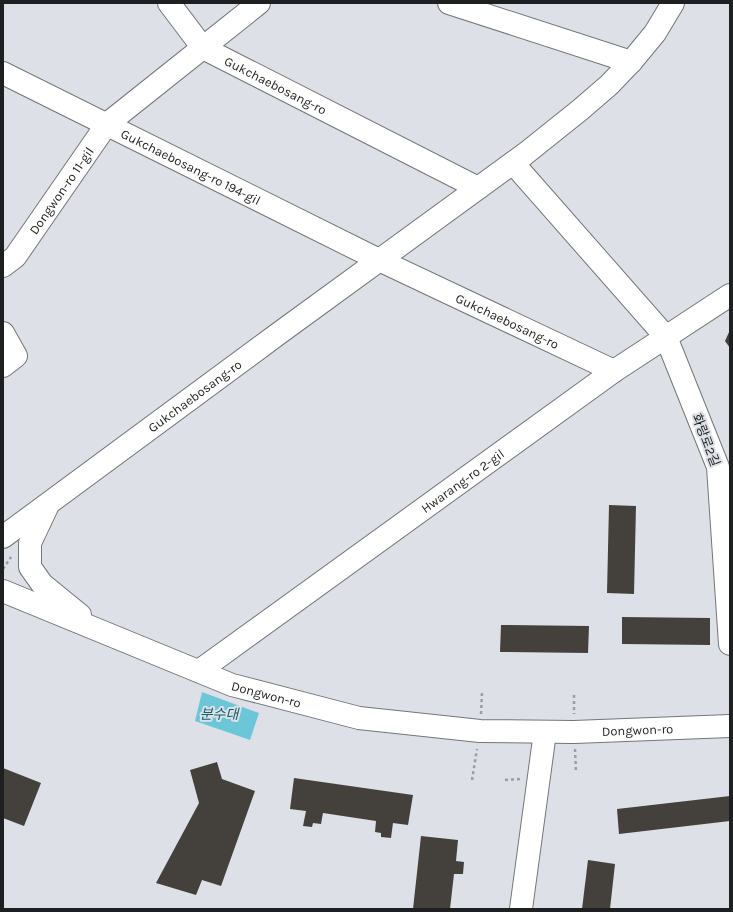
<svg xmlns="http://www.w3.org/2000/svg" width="733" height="912" viewBox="0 0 733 912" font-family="Karla,'Noto Sans KR',sans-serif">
<rect width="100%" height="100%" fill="#dde1e7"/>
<!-- water -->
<path fill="#6bc6d8" d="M202,692L259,713L250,740L195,721Z"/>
<!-- building -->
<g fill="#44413c">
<path d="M730,330V348L725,341Z"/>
<path d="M609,505L636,506L634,594L607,593Z"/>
<path d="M622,617L710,618V645L622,644Z"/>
<path d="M501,625L589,626L588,653L500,652Z"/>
<path d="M217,762L222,779L255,791L221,886L202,880L196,895L156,883L199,803L190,770Z"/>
<path d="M3,768L41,783L24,826L3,818Z"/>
<path d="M294,778L413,795L408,825L393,823L391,838L381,837V833L375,832L376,821L323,813L321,824L313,823L312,827L303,826L306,811L290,809Z"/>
<path d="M730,796V821L619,834L617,809Z"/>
<path d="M421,836L458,840L456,861L464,862L463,874H454L450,909H413Z"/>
<path d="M588,860L615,864L610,909H582Z"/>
</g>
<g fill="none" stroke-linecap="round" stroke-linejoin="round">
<!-- minor casing -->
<g stroke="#72767a" stroke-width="24">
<g id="minor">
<path id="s1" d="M169,3L203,48L478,188"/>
<path d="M449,3L631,62"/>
<path id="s2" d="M3,73L379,260L614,371"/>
<path d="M513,163L666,337L718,467L730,644"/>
<path id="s3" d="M3,266L15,257L107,124L259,3"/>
<path d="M3,333L16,356L3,366"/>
<path id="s4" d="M199,671L614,371L730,295"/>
<path d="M521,909L545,732"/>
</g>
</g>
<!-- major casing -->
<g stroke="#72767a" stroke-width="24">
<g id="major">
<path d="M47,507L30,543V567L42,584L80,615"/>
<path id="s5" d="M3,537L278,334L525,154L580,110L609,85L631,62L655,33L673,3"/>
<path id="s6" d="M3,591L232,685L359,718L480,731L574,732L730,726"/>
</g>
</g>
<!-- path -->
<g stroke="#9a9ea2" stroke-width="2.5" stroke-dasharray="3 3" stroke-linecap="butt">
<path d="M3,569L11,557"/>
<path d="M574,695V714"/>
<path d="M481,714L482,692"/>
<path d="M575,749L576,772"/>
<path d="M472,780L477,749"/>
<path d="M505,780L520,779"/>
</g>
<!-- minor -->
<use href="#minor" stroke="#fff" stroke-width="22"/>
<!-- major -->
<use href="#major" stroke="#fff" stroke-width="22"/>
</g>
<g text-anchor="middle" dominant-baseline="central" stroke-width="4" stroke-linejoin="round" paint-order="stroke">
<!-- street labels -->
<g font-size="13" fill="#1d1f21" stroke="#dde1e7">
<text stroke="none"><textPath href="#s1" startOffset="138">Gukchaebosang-ro</textPath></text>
<text stroke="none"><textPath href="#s2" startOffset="210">Gukchaebosang-ro 194-gil</textPath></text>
<text stroke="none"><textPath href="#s3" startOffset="96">Dongwon-ro 11-gil</textPath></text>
<text stroke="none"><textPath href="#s2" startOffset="562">Gukchaebosang-ro</textPath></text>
<text stroke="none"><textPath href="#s5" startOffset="238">Gukchaebosang-ro</textPath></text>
<text transform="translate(706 440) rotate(69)">화랑로2길</text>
<text stroke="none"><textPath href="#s4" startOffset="325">Hwarang-ro 2-gil</textPath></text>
<text stroke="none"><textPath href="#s6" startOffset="283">Dongwon-ro</textPath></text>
<text stroke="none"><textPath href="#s6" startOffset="658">Dongwon-ro</textPath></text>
</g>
<!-- water labels -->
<g font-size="14" font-style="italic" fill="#115e6b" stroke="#dde1e7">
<text x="219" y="714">분수대</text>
</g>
</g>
<!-- border -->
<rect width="733" height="912" fill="none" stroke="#1d1f21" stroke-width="8"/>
</svg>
